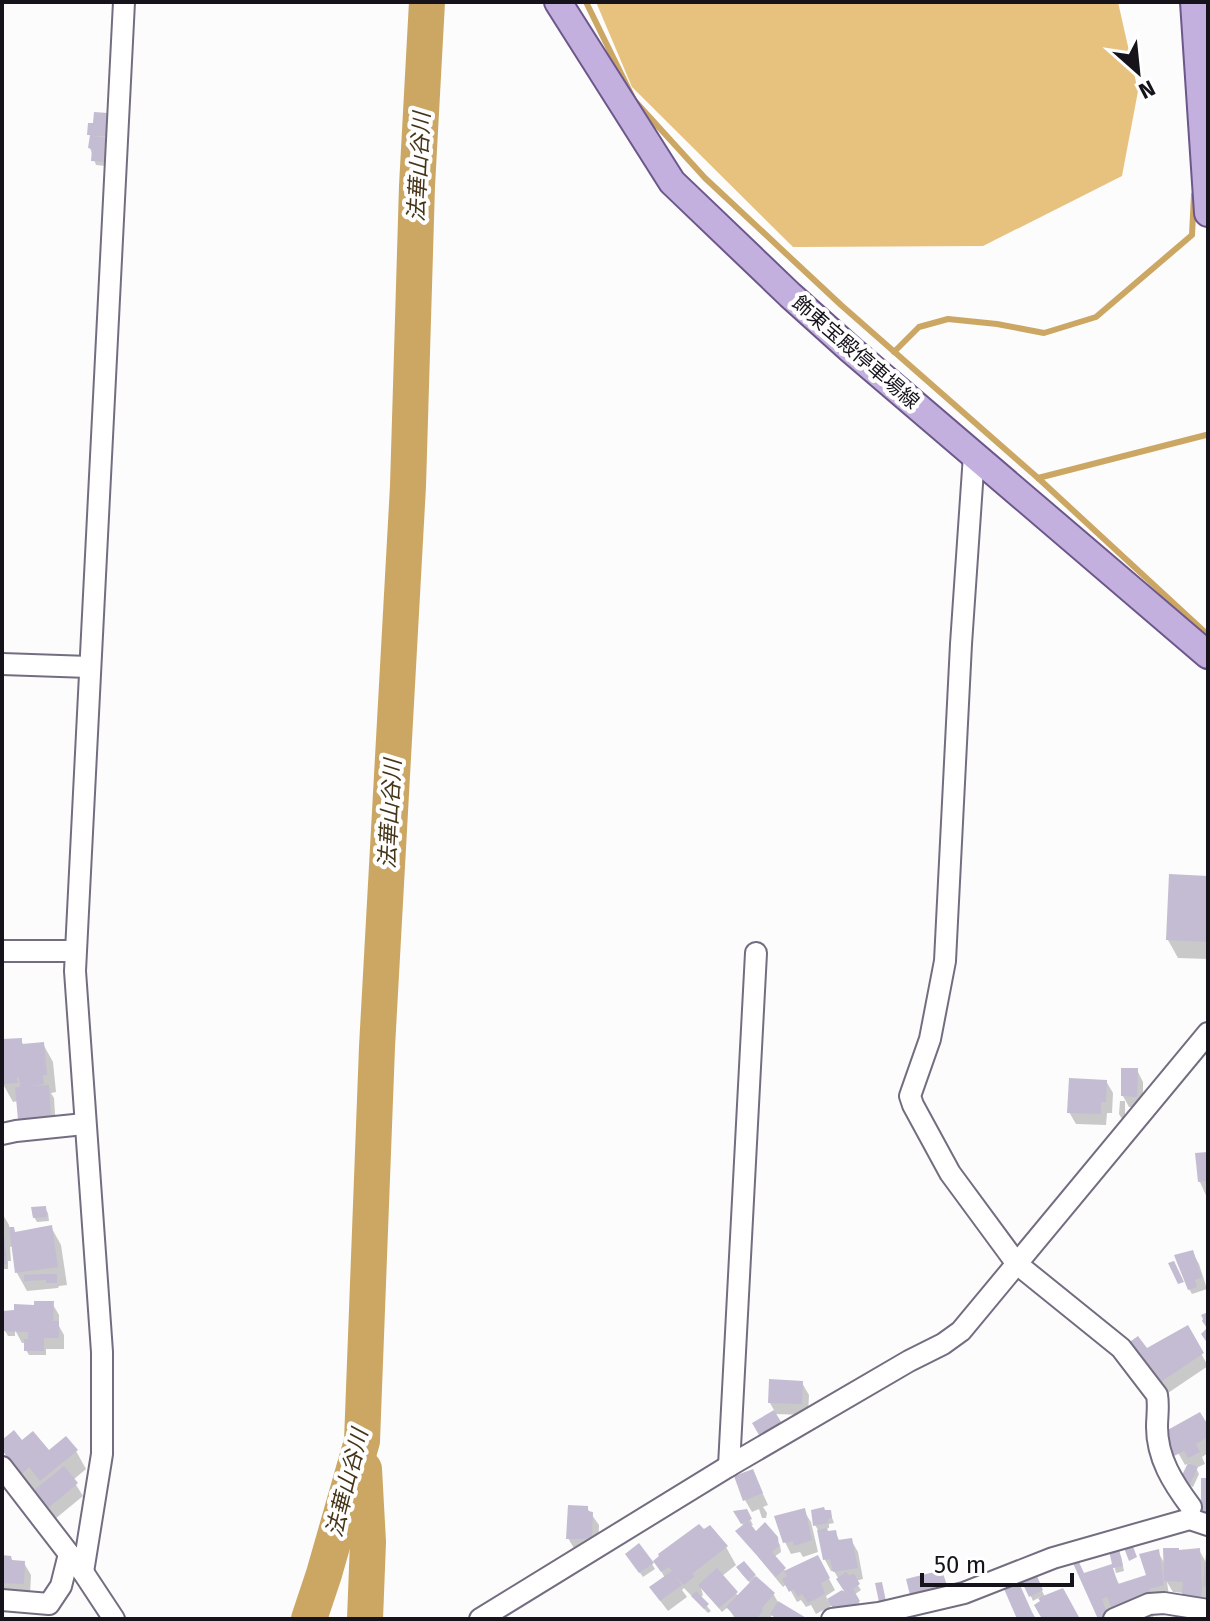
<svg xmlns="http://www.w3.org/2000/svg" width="1210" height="1621" viewBox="0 0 1210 1621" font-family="'Fira Sans','Noto Sans JP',sans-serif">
<rect width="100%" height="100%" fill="#fcfcfc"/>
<!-- forest -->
<path fill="#e7c17e" d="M596,2H1118L1138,91L1122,176L983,246L793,247L632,87Z"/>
<!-- shadow -->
<g fill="#0003">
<path d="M107,115L110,120L106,166L96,165L90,148L91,138L89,134Z"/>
<path d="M1208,878V959L1178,958L1168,940Z"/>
<path d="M21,1040L24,1046L43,1044L53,1062L56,1092L51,1093L54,1098L56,1129L26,1131L19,1119L18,1101L13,1102L3,1084L2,1041Z"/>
<path d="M1137,1070L1143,1082V1108L1129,1107L1123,1096Z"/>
<path d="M1106,1081L1113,1093L1112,1113H1107L1106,1125L1076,1124L1069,1112Z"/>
<path d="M1120,1101H1125V1119H1122L1119,1114Z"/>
<path d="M1208,1154V1200L1200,1182Z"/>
<path d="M45,1208L48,1213L49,1221L37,1222L34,1217Z"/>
<path d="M2,1213L9,1225V1229L16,1233L51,1227L61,1245L67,1285L59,1286L58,1288L27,1291L17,1273L13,1246L10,1247L11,1261H8V1269H2Z"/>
<path d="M1192,1252L1199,1264L1207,1289L1192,1294L1189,1289Z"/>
<path d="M52,1303L59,1315V1326L64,1335V1349H46V1355H29L26,1350V1343H22L15,1330V1336H8L5,1331L36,1307Z"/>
<path d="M1187,1328L1208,1366L1165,1395L1146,1351Z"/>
<path d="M802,1383L809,1395L808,1415L774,1414L782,1428L764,1438L755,1424L775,1412L770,1403Z"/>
<path d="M1208,1429V1453L1202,1457L1205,1464L1196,1468L1199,1474L1193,1487L1186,1484L1183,1479L1190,1463L1185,1465L1167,1433Z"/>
<path d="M2,1442L22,1443L49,1453L76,1451L86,1469L73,1480L83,1496L55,1519L42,1503L34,1489L33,1490L10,1462L2,1449Z"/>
<path d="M758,1483L768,1505L763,1507L767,1513L766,1518H762L759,1509L752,1512L745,1500Z"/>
<path d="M587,1508L599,1525L598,1547L575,1550L568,1538Z"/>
<path d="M746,1511L753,1525L749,1526L756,1534L776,1539L780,1545L781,1552L774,1557L786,1572L817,1557L835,1590L826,1596L828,1601L845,1590L834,1571H831L825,1560L818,1530L815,1525L830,1512L834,1523L829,1524V1528L825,1529L828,1533L835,1532L840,1542L851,1540L858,1552L863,1579L855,1581L861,1590L854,1595L862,1607L838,1613L833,1605L816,1614L811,1605L806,1607L801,1600L797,1602L787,1584L783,1587L759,1558L754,1549L744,1527L736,1513Z"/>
<path d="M804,1511L811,1522L818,1552L803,1557L800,1552L791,1554L785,1542Z"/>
<path d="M726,1547L736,1565L722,1576L739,1597L751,1584L741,1573L754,1576L774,1595L779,1604L804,1619H775L773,1614L769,1619H735L728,1607L722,1612L701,1588L703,1595L700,1598L711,1611L708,1613L684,1588L682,1590L687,1597L668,1611L658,1598L665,1578L656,1562Z"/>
<path d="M1199,1550L1207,1564L1208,1553V1608L1203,1619H1185L1184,1593L1173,1592L1167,1582L1169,1596L1151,1613L1155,1619H1145L1144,1616L1114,1608L1108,1611L1110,1619H1100L1075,1563L1085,1575L1110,1566L1120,1586L1148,1576L1158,1552L1166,1566L1179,1552Z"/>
<path d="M1111,1552L1121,1556L1124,1571L1116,1573Z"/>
<path d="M2,1557L13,1562L24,1563L31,1575L30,1595L2,1594Z"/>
<path d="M630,1559L652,1564L655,1569L643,1577Z"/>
<path d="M1036,1578L1045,1597L1078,1619H1045L1040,1597L1033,1601L1025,1583Z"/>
</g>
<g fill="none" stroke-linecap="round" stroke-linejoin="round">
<!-- stream -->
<g stroke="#cca764" stroke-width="6">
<path d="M586,2L634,100L705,178L841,305L1038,478L1208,635"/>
<path d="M894,352L919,327L948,319L997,324L1044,333L1096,317L1192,235L1194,195"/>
<path d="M1038,478L1206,435"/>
</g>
<!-- river -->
<g stroke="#cca764" stroke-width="36">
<path d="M364,1469L368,1542L365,1619"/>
<path d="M309,1619L324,1574L362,1441L377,1047L408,486L417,186L427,2"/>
</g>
</g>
<!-- building -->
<g fill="#c4bcd2">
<path d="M94,112L108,113L107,136H93L107,138L104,162L91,161L92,149L88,148L90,135H87L88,123H93Z"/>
<path d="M1169,874L1208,876V942L1166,940Z"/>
<path d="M22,1038V1044L44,1042L47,1075H43L44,1084L31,1086L49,1085L51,1118L18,1120L15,1087H20L19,1077H17L18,1083L2,1084V1039Z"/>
<path d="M1121,1068H1138L1137,1097L1121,1096Z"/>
<path d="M1069,1078L1107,1080L1106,1102H1101V1114L1067,1113Z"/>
<path d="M1208,1152V1181L1198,1182L1195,1153Z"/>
<path d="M46,1206L47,1217L33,1218L31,1207Z"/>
<path d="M52,1225L58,1267L15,1273L9,1227H14L15,1232Z"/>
<path d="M2,1235H4L7,1264L2,1265Z"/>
<path d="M1193,1250L1202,1277L1195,1280L1197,1287L1188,1290L1174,1255Z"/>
<path d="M1174,1261L1184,1282L1178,1284L1168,1263Z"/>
<path d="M46,1274H57V1283H46V1280L24,1281V1275Z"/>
<path d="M34,1301H54L53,1321H59V1338H44V1351H24V1339H28V1332L3,1331V1311L14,1310V1304L34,1305Z"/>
<path d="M1208,1312V1344L1201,1334L1207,1328L1202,1321L1203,1319L1201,1315Z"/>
<path d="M1188,1325L1204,1353L1156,1385L1127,1344L1138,1336L1147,1348Z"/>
<path d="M769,1379L803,1381L802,1404L768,1403Z"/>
<path d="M774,1410L781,1422L759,1435L752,1423Z"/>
<path d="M1200,1412L1208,1425V1437L1196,1444L1200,1452L1188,1458L1184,1451L1170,1458L1166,1446L1170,1443L1164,1432Z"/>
<path d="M14,1430L22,1440L33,1431L49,1450L66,1436L78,1450L40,1481L29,1467L22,1474L2,1450V1440Z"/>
<path d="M1188,1463L1198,1467L1190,1484L1180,1479Z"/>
<path d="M64,1466L78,1483L47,1509L33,1491Z"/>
<path d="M753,1469L763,1493L743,1501L734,1476Z"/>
<path d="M1201,1478H1208V1512H1198V1500H1201Z"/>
<path d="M568,1505L588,1506V1511L593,1512L592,1536L585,1539H566Z"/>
<path d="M824,1507L825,1510H831L832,1518L828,1519V1523L813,1526L811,1510Z"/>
<path d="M805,1508L812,1540L794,1546L793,1541L783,1543L774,1516Z"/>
<path d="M747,1509L752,1519L741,1524L733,1511Z"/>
<path d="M748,1521L756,1531L765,1522L778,1537L779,1546L772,1552L786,1568L776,1577L735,1531Z"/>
<path d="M699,1524L704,1529L710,1525L728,1546L693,1573L694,1577L684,1585L674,1575L682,1585L660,1601L649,1587L672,1571L669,1567L661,1572L653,1561L659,1556L658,1554Z"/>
<path d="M827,1528L828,1531L836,1530L838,1540L852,1538L858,1568L833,1572L830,1559L823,1560L817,1530Z"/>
<path d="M639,1543L654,1563L639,1573L625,1554Z"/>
<path d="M1132,1544L1137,1557L1129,1561L1124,1548Z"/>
<path d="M1163,1548H1179V1550L1200,1548L1202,1587L1200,1605L1181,1603L1183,1582L1164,1581Z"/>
<path d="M1119,1549L1123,1566L1113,1568L1118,1584L1146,1575L1139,1554L1159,1549L1164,1585L1149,1589L1153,1599L1113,1611L1107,1597L1102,1599L1108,1616L1098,1619L1072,1561L1078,1560L1084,1573L1112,1564L1109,1551Z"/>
<path d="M1206,1554H1208V1587L1203,1586Z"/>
<path d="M2,1555L11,1556L12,1560L25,1561L24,1584L2,1583Z"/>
<path d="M818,1555L830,1578L821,1583L825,1594L808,1603L802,1594L798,1597L793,1589L789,1592L782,1579L787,1576L784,1571Z"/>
<path d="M744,1561L756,1575L748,1581L736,1567Z"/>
<path d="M717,1568L738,1592L719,1608L698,1585Z"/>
<path d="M942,1570L949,1592L911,1599L906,1579Z"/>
<path d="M846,1572L849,1575L854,1574L860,1584L853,1589L860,1601L848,1609L833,1608L827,1599L842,1590L848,1597L836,1579Z"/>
<path d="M756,1576L775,1593L762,1608L763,1611L756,1619L753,1617L751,1619H738L726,1607Z"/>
<path d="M1037,1576L1043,1590L1029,1597L1022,1582Z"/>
<path d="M882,1582L887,1606L880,1607L875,1583Z"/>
<path d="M1019,1583L1032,1612L1036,1619H1017L1004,1589Z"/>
<path d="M1063,1588L1080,1619H1042L1034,1605L1040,1601L1038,1598Z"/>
<path d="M696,1591L709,1604L704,1609L691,1596Z"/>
<path d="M778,1601L808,1619H773L774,1617L770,1614Z"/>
</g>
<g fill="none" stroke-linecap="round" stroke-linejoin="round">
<!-- minor casing -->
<g stroke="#746d81" stroke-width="24">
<g id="minor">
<path d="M974,455L961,644L945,961L930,1039L910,1096L913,1105L950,1173L1017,1264L1121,1348L1157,1395C1159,1406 1157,1416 1157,1427C1157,1458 1173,1483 1191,1507"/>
<path d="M2,664L89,667"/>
<path d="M2,951H75"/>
<path d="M2,1134L16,1131L84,1124"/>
<path d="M729,1466L756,953"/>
<path d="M2,1467L83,1572L114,1619"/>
<path d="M83,1572L102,1454V1352L75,971L124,2"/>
<path d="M2,1600L49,1604L61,1586L69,1554"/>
<path d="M480,1619L729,1466L909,1361L943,1344L961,1331L1208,1033"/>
<path d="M832,1619L879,1613L964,1593L1053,1558L1190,1519L1208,1525"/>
<path d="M1114,1619L1149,1604L1164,1603L1208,1610"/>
</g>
</g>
<!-- major casing -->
<g stroke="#6c578b" stroke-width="30">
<g id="major">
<path d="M558,2L672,182L790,295L850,349L1208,655"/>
<path d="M1194,2L1208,213"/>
</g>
</g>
<!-- minor -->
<use href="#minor" stroke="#fff" stroke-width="20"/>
<!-- major -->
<use href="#major" stroke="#c3b0de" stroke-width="26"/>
</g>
<g text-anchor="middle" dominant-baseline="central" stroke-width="8" stroke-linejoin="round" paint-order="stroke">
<!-- street labels -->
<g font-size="20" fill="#16131b" stroke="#fff">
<text transform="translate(856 352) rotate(41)">飾東宝殿停車場線</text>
</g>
<!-- water labels -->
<g font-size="22" font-style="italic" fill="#463518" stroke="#fff">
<text transform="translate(419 167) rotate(-87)">法華山谷川</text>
<text transform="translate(390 814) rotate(-87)">法華山谷川</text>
<text transform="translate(347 1483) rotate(-76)">法華山谷川</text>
</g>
</g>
<!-- border -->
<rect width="1210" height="1621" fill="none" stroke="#16131b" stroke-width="8"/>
<!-- north arrow -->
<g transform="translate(1138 72) rotate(153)" stroke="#ffffff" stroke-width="6" paint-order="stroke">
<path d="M0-6L14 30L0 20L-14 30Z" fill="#16131b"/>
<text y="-12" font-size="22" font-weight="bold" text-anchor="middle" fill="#16131b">N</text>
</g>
<!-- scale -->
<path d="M922 1573v12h150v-12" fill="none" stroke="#16131b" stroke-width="4"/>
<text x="934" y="1573" font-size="24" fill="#16131b" stroke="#ffffff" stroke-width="6" paint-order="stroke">50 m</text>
</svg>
